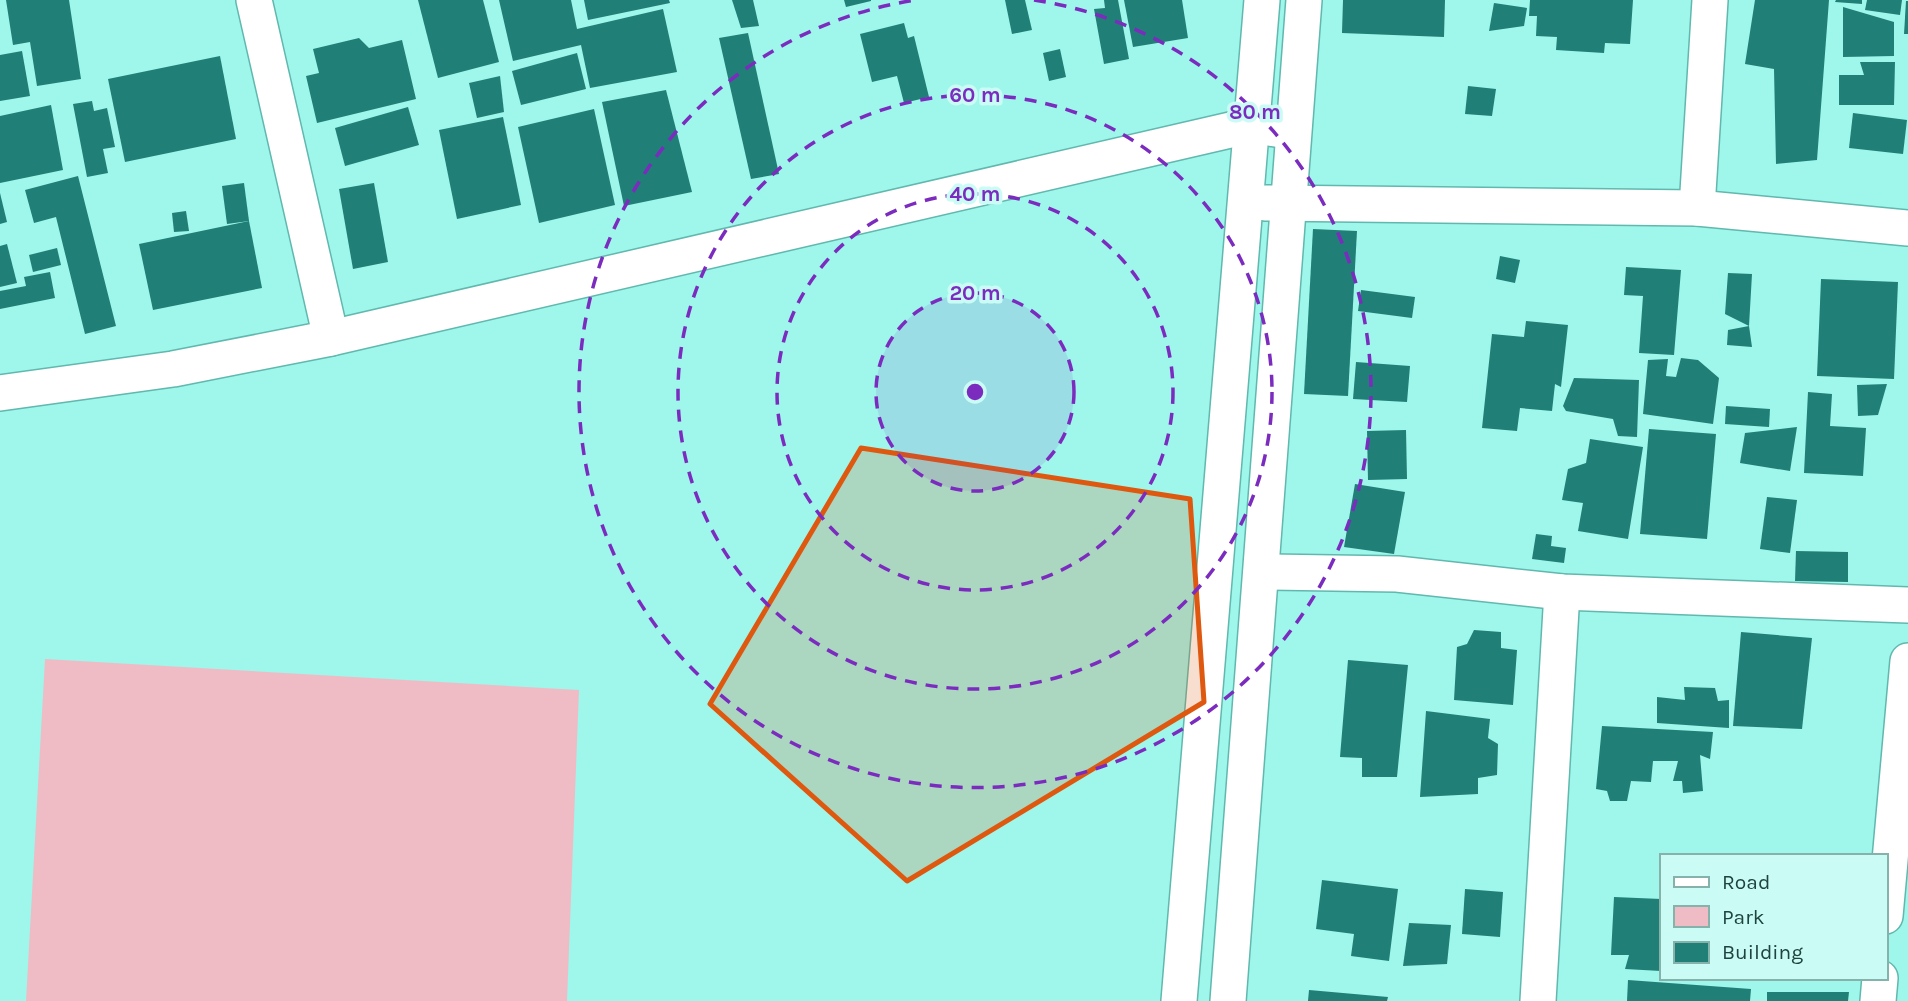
<svg xmlns="http://www.w3.org/2000/svg" width="1908" height="1001" viewBox="0 0 1908 1001" font-family="Karla,sans-serif">
<rect width="100%" height="100%" fill="#9ff6eb"/>
<!-- green -->
<path fill="#efbcc6" d="M45,659L579,690L567,1001H26Z"/>
<!-- building -->
<g fill="#207f76">
<path d="M6,0H69L81,79L37,86L30,42L13,45Z"/>
<path d="M418,0H483L499,62L438,78Z"/>
<path d="M499,0H571L577,29L663,9L677,72L590,88L581,45L513,61Z"/>
<path d="M584,0H669L670,3L588,20Z"/>
<path d="M732,0H753L759,26L741,28Z"/>
<path d="M844,0H871V1L846,7Z"/>
<path d="M1005,0H1025L1032,30L1012,34Z"/>
<path d="M1104,0H1118L1129,59L1104,64L1094,9L1105,8Z"/>
<path d="M1124,0H1182L1188,38L1133,47Z"/>
<path d="M1343,0H1445L1444,37L1342,33Z"/>
<path d="M1530,0H1633L1630,44L1605,43L1604,53L1556,50L1557,37L1536,36L1537,16H1529Z"/>
<path d="M1755,0H1829L1817,160L1776,164L1774,69L1745,64Z"/>
<path d="M1836,0H1862V4L1835,2Z"/>
<path d="M1867,0H1902L1900,15L1865,10Z"/>
<path d="M1906,1H1908V34H1904Z"/>
<path d="M1494,3L1527,8L1524,26L1489,31Z"/>
<path d="M1843,7L1894,22V56L1843,57Z"/>
<path d="M904,23L908,38L914,36L929,97L904,103L897,76L872,82L860,34Z"/>
<path d="M748,33L779,174L751,179L719,38Z"/>
<path d="M359,38L369,48L402,40L416,99L317,123L306,76L319,73L313,49Z"/>
<path d="M1060,49L1066,77L1049,81L1043,53Z"/>
<path d="M22,51L30,96L0,101V55Z"/>
<path d="M577,53L586,89L521,105L512,71Z"/>
<path d="M220,56L236,139L125,162L108,79Z"/>
<path d="M1860,62H1895L1894,105H1839V75H1864Z"/>
<path d="M500,76L504,112L477,118L469,83Z"/>
<path d="M1468,86L1496,89L1492,116L1465,114Z"/>
<path d="M666,90L692,192L624,206L602,102Z"/>
<path d="M92,101L94,111L107,108L115,147L103,149L108,173L87,177L73,104Z"/>
<path d="M51,105L63,170L0,183V116Z"/>
<path d="M408,107L419,145L345,166L335,128Z"/>
<path d="M594,109L615,205L539,223L518,127Z"/>
<path d="M1853,113L1907,120L1903,154L1849,148Z"/>
<path d="M503,117L521,205L457,219L439,130Z"/>
<path d="M78,176L116,326L85,334L56,217L34,223L25,190Z"/>
<path d="M244,183L249,221L227,224L222,186Z"/>
<path d="M374,183L388,262L353,269L339,189Z"/>
<path d="M0,193L7,222L0,224Z"/>
<path d="M186,211L189,231L174,232L172,213Z"/>
<path d="M249,221L262,288L153,310L139,244Z"/>
<path d="M1313,229L1357,231L1348,396L1304,394Z"/>
<path d="M7,244L17,283L0,287V246Z"/>
<path d="M57,248L61,265L33,272L29,255Z"/>
<path d="M1500,256L1520,260L1515,283L1496,279Z"/>
<path d="M1626,267L1681,270L1674,355L1639,353L1643,296L1624,295Z"/>
<path d="M50,272L55,298L0,309V291L26,286L24,277Z"/>
<path d="M1728,273L1752,274L1749,326L1752,347L1727,345L1728,330L1749,326L1725,314Z"/>
<path d="M1821,279L1898,282L1894,379L1817,376Z"/>
<path d="M1361,290L1415,297L1412,318L1358,311Z"/>
<path d="M1526,321L1568,325L1561,387L1555,384L1552,411L1520,408L1517,431L1482,428L1492,334L1524,337Z"/>
<path d="M1681,358L1698,360L1719,378L1713,424L1643,414L1648,360L1668,359L1666,376L1676,377Z"/>
<path d="M1356,362L1410,366L1407,402L1353,399Z"/>
<path d="M1574,378L1639,380L1637,437L1618,436L1613,419L1566,411L1563,406Z"/>
<path d="M1887,384L1878,415L1858,416L1857,385Z"/>
<path d="M1808,392L1832,394L1830,426L1866,428L1863,476L1804,473Z"/>
<path d="M1726,406L1770,409L1769,427L1725,424Z"/>
<path d="M1797,427L1790,471L1740,463L1745,433Z"/>
<path d="M1649,429L1716,434L1707,539L1640,534Z"/>
<path d="M1406,430L1407,479L1368,480L1367,431Z"/>
<path d="M1590,439L1643,447L1628,539L1578,531L1583,503L1562,500L1568,469L1586,463Z"/>
<path d="M1355,484L1405,492L1394,554L1344,547Z"/>
<path d="M1767,497L1797,500L1790,553L1760,549Z"/>
<path d="M1536,534L1552,536L1551,546L1566,548L1564,563L1532,559Z"/>
<path d="M1796,551L1848,552V582L1795,581Z"/>
<path d="M1474,630L1501,632V648L1517,650L1513,705L1454,700L1457,647L1467,644Z"/>
<path d="M1741,632L1812,638L1802,729L1733,726Z"/>
<path d="M1348,660L1408,665L1397,777H1362V758L1340,757Z"/>
<path d="M1684,687L1715,688L1718,701L1729,700V728L1657,723V697L1685,700Z"/>
<path d="M1426,711L1490,719L1488,738L1498,744L1497,775L1478,778V794L1420,797Z"/>
<path d="M1602,726L1713,732L1710,759L1700,755L1703,791L1683,793L1682,781H1673L1678,761H1653L1651,782L1631,781L1627,801H1610L1607,791L1596,789Z"/>
<path d="M1322,880L1398,889L1389,961L1351,956L1354,934L1316,929Z"/>
<path d="M1465,889L1503,892L1500,937L1462,934Z"/>
<path d="M1614,897L1661,899V971L1625,969L1629,955H1611Z"/>
<path d="M1409,923L1451,925L1447,964L1403,966Z"/>
<path d="M1628,980L1751,989L1750,1001H1627Z"/>
<path d="M1309,990L1388,997L1387,1001H1308Z"/>
<path d="M1767,992H1849L1848,1001H1767Z"/>
</g>
<g fill="none" stroke-linecap="round" stroke-linejoin="round">
<!-- street casing -->
<g stroke="#61b8ae" stroke-width="38">
<g id="street">
<path d="M254,0L331,338"/>
<path d="M1265,203L1697,208L1908,228"/>
<path d="M1697,208L1710,0"/>
<path d="M0,393L173,369L331,338L1252,125L1293,132"/>
<path d="M1262,572L1397,574L1562,592L1908,605"/>
<path d="M1885,916L1908,661"/>
<path d="M1179,1001L1262,0"/>
<path d="M1228,1001L1304,0"/>
<path d="M1538,1001L1562,592"/>
<path d="M1878,1001L1880,978"/>
</g>
</g>
<!-- street -->
<use href="#street" stroke="#fff" stroke-width="35"/>
</g>
<!-- marked area -->
<path fill="#de580f" fill-opacity="0.2" stroke="#de580f" stroke-width="5" stroke-linejoin="round" d="M861,448L1190,499L1204,702L907,881L710,704Z"/>
<!-- distance rings -->
<circle cx="975" cy="392" r="99" fill="#7b2cbf" fill-opacity=".12"/>
<g fill="none" stroke="#7b2cbf" stroke-width="3.5" stroke-dasharray="12 9">
<circle cx="975" cy="392" r="99"/>
<circle cx="975" cy="392" r="198"/>
<circle cx="975" cy="392" r="297"/>
<path d="M1034 0A396 396 0 1 1 916 0"/>
</g>
<circle cx="975" cy="392" r="10" fill="#7b2cbf" stroke="#cafcf5" stroke-width="3.5"/>
<g font-size="21" text-anchor="middle" font-weight="bold" fill="#7b2cbf" stroke="#cafcf5" stroke-width="7" stroke-linejoin="round" paint-order="stroke">
<text x="975" y="102">60 m</text>
<text x="1255" y="119">80 m</text>
<text x="975" y="201">40 m</text>
<text x="975" y="300">20 m</text>
</g>
<!-- legend -->
<rect x="1660" y="854" width="228" height="126" fill="#cafcf5" stroke="#86b2ac" stroke-width="2"/>
<rect x="1674" y="877" width="35" height="10" fill="#ffffff" stroke="#86b2ac" stroke-width="2"/>
<text x="1722" y="889" font-size="21" fill="#1f433f">Road</text>
<rect x="1674" y="906" width="35" height="21" fill="#efbcc6" stroke="#86b2ac" stroke-width="2"/>
<text x="1722" y="924" font-size="21" fill="#1f433f">Park</text>
<rect x="1674" y="942" width="35" height="21" fill="#207f76" stroke="#86b2ac" stroke-width="2"/>
<text x="1722" y="959" font-size="21" fill="#1f433f">Building</text>
</svg>
